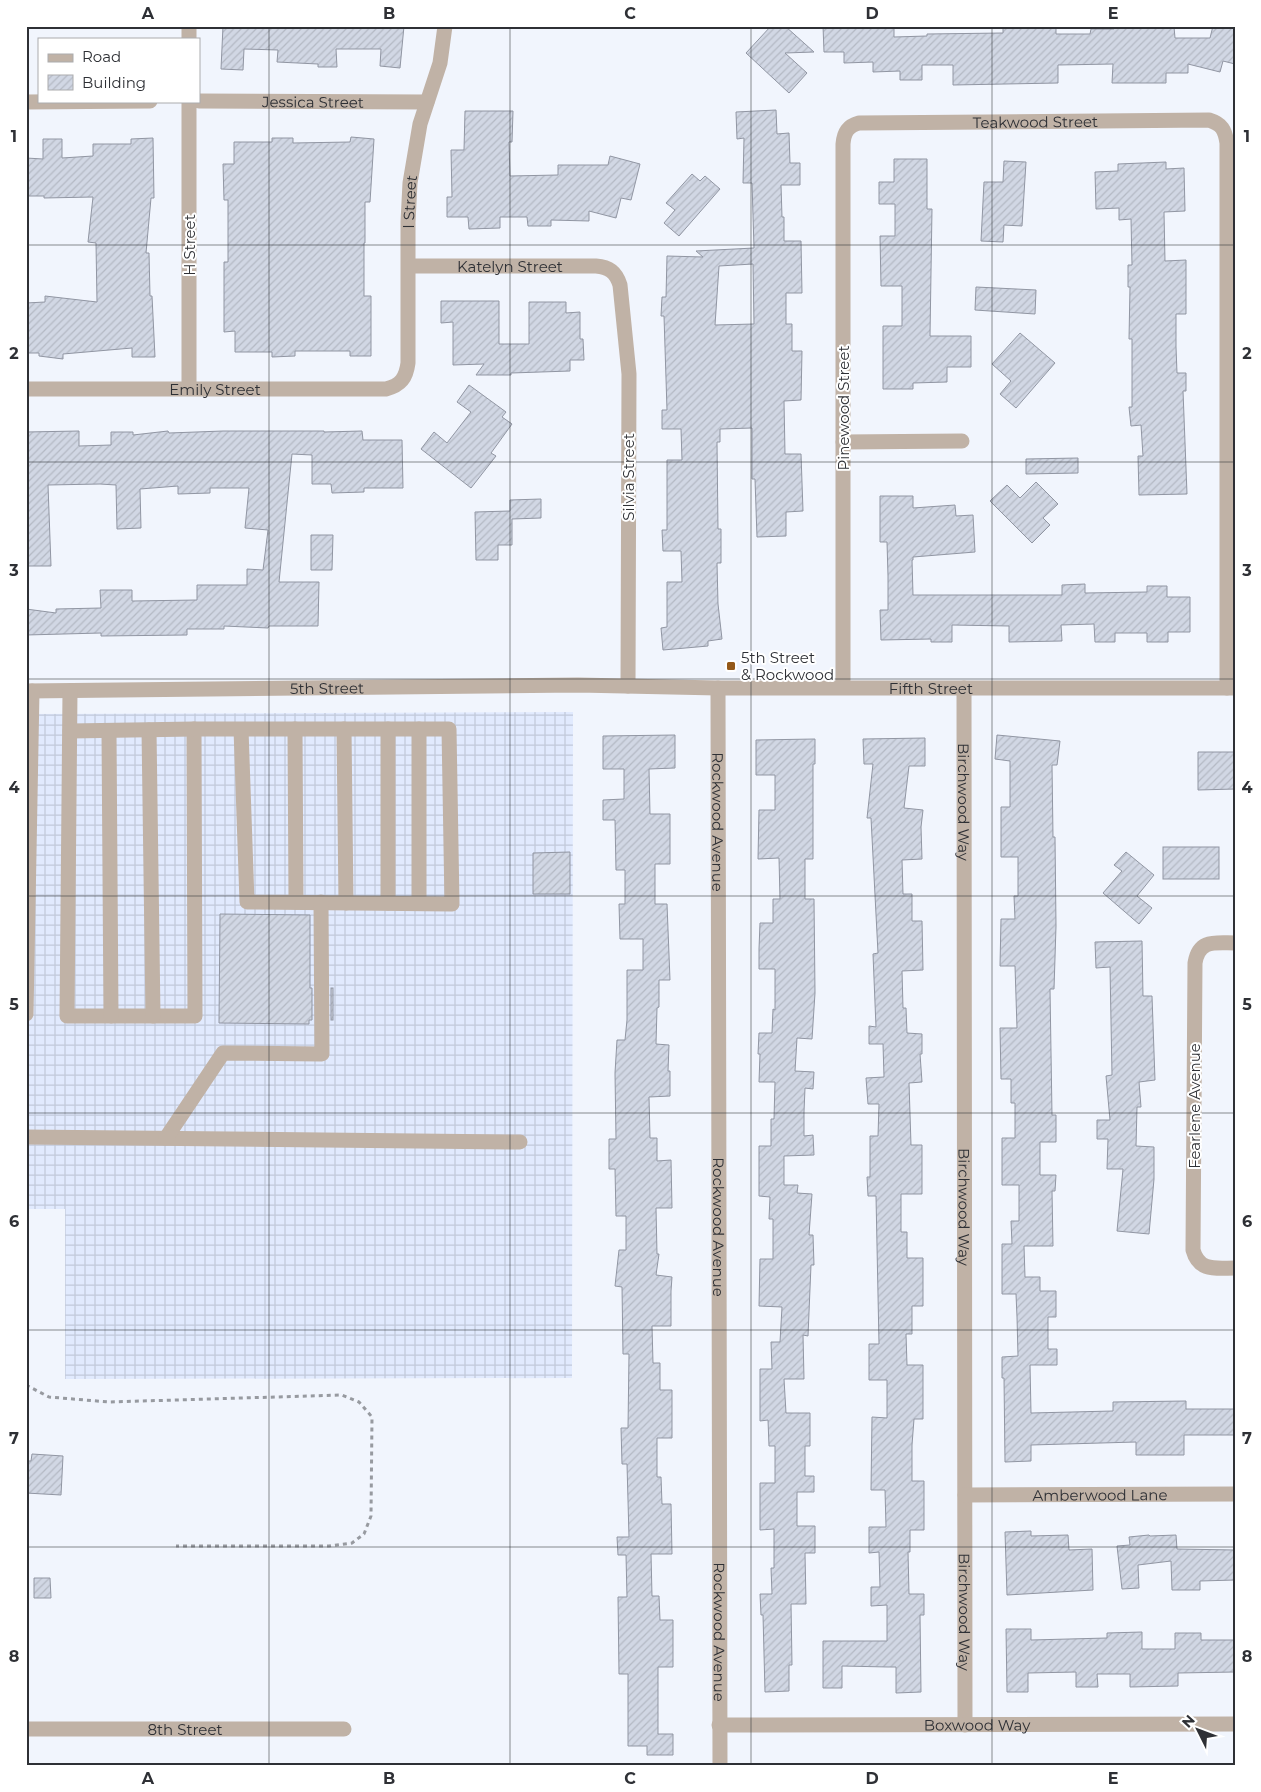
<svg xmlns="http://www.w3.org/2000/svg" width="1261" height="1792" viewBox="0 0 1261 1792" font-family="Montserrat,sans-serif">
<defs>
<pattern id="industrial-grid" width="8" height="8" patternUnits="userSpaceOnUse" patternTransform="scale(1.25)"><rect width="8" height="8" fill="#e1eafe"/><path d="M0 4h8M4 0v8" fill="none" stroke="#c1c9da"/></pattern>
<pattern id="building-hatch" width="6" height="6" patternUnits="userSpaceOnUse" patternTransform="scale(1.25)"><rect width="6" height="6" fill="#d1d7e4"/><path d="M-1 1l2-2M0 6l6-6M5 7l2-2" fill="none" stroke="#b4b9c4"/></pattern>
</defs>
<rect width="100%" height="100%" fill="#f1f5fd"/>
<!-- industrial -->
<path fill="url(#industrial-grid)" d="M573,712L572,1378L65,1379V1209H26V714Z"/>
<!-- building -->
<g fill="url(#building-hatch)" stroke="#9196a3" fill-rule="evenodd">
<path d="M223,26H404L400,68L380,66L381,49H336L337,67H318V64L277,62L278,50L244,49L243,70L221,69Z"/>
<path d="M771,26H785L814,52L785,53L807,73L789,93L746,53Z"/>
<path d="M823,26H894V37L927,36V34L1003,33V26H1056V34H1090L1091,29H1114V26H1139V28L1174,27L1175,38H1210L1213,26H1235V64L1223,61L1220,72L1188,64V73H1166V83H1112L1113,64L1058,65V83L953,85V65H922V80H900V71L873,72V62L844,63V52H824Z"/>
<path d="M776,110L777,134L789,133L790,163H800V185H781L782,217H784V241H801L802,293H786V324H792V351H802L801,400L784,401L785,454H801L803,511L786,512V536L757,537L755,479H752V428L720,429V442H717L718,529H721V563H717L718,604L722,639L708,641V646L663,650L661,628L667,627V582H682L681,551H663L662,530H667V460H682L681,429H662V410H667L664,316H661L662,297H666L667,256L703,257L696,251L754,248L752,183H743L744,138L737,139L736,112ZM753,264L754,324L715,325L719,266Z"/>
<path d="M465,111H513L512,142H509L510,176L558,175V165H608L610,156L640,164L631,200L621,198L616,218L589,211V221L551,220V226H528L527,217H500V228L469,229L468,217H447V197H452L451,150H464Z"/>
<path d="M351,137L374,139L370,202H365V243H364V296H371V356H350V351H295V356L272,357V352H235V331L224,332V262H228V200H224L223,164H234V142H272V138H293V143L350,142Z"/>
<path d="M153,138L154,198H151L146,253H149L150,296H152L155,357H132V348L63,354V359L39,356V353H26V303L45,302V296L97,302L96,243L88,242L93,197L44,198V196H26V158L43,159V139H62V158L93,156V144H131V139Z"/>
<path d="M894,159H927V209H932L930,336H971V367H947V382L913,383V389H883V326H902V286H881L880,236H895V204H879V182H894Z"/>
<path d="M1004,161L1026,162L1022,226L1004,225L1003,242L981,241L984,182H1003Z"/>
<path d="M1166,162V169L1184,168L1185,211L1164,212L1165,261L1186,260V314H1176V347L1177,373H1186V391H1183L1187,494L1139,495L1138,456H1143L1141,425L1131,426L1129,407H1132V339H1129L1130,287H1128V265H1132L1131,219L1119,220V208L1096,209L1095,172L1118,171V164Z"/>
<path d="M692,174L700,181L705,176L720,189L679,236L664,223L675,210L666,203Z"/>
<path d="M976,287L1036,290L1035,314L975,310Z"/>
<path d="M441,301H499V344H529V302H566V313L580,312V339H583L584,360H570V371L511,373V375H476L484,364L453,365V322L441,323Z"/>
<path d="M1020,333L1055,363L1016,408L1000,394L1011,381L992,364Z"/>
<path d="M469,385L506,412L502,417L512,424L491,453L496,456L471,488L421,449L434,432L447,443L471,412L457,402Z"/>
<path d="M79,431V446L111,445V432H133V435L168,431L169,433L223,431H324V432L362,431L363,440H402L403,488H364V492L332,493L331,484H312V455L292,454L279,582H319L318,626H269L268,628L224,626V629H187V635L101,636V633L26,635V609L56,613V609L101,608L100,590H132V601L197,600V585H247V569L263,570L268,530L245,528L249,488H210V493L178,494V486L140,489L141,528L117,529L116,485L100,484L48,485L51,566H26V432Z"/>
<path d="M1078,458V473L1026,474V459Z"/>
<path d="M1036,482L1058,504L1043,518L1050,525L1032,543L990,501L1007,485L1020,498Z"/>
<path d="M880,496H913V508L955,505L956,516L973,515L975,552L913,557V560H912L913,595H1062V585L1085,584V593L1147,592V586H1167V597H1190V632H1168V642H1147V633H1115V642H1095L1094,624L1061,625L1062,641L1009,642V626L952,625V642H931V639L881,640L880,610H888V576L887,542H880Z"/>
<path d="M541,499V518L512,519V545H498V560H476L475,512L510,511V500Z"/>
<path d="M311,535H333L332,570H311Z"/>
<path d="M675,735V768L649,769L650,814H670V864H655V904H667L670,980H659V1007L657,1008L656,1044L669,1045L668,1071H670V1096L649,1097L650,1138H657V1161L671,1160L672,1208H656L657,1254H659L656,1275L672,1277L671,1291V1326H652L653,1363H660V1390H672V1438H657V1477H661L662,1504H671L672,1554H651L652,1596H659L660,1620H673V1667H658V1734H673V1755H647V1746H628V1674H619L618,1597H627L626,1555H618L617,1537H629L627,1464H622L621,1428H628L629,1354H623L622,1287L615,1286L619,1250H626V1216H616L615,1169H609V1139H616L615,1073L617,1040H625L627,1020V970H643V939H620L619,904H625V870H616L615,820H603V800L624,799V769H603V736Z"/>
<path d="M997,735L1060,741L1057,765H1052L1053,837H1055L1056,926L1054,989H1050L1052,1115H1056V1142H1040V1175H1056L1055,1191H1052L1053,1246H1024L1025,1277H1040V1291H1056V1317H1048V1349H1057V1365H1030L1031,1413L1113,1411V1402L1186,1401V1409H1235V1435H1184V1455H1136V1442L1031,1445V1461L1005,1462L1004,1378H1002V1357L1018,1356L1017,1317L1016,1294H1002V1244H1012L1011,1221H1019V1185H1002V1138H1015V1103H1011V1079H1001L1000,1028H1017L1015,966H1000L1001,919H1015L1014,896H1018V857H1001V807H1010V761L995,759Z"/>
<path d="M925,738V766H909L904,808L923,810L921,827L922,859L902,860L903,894H912V921H922L923,970L902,971L903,1008H906L907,1033L922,1034V1054H920L922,1082L909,1083L911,1145H922V1194H901V1232H907V1258H923V1306H912V1334H906L907,1365H923V1419H914L912,1445V1481H924V1530H910V1552H908L909,1594H924V1615H920L921,1692L896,1693V1667H888L842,1666V1688H823V1641H887V1605L871,1606V1587H880L879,1552L869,1553V1527H886L885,1490H871L872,1417L887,1418V1380H869V1344H879L876,1196H868L867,1177H870V1136H878L879,1104H868L866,1078L884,1077L883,1044H869V1026L876,1027L873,954L878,953L871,818H867L873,764H864L863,739Z"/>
<path d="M815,739V764H813V859H805V899H814L815,993L812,1039L797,1038L795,1071L814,1072L813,1089L805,1088L804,1112V1136L813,1135L814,1155L784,1156V1185H798L797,1193L812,1194L809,1235H813L814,1265H811L808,1336L803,1335L804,1379H784L786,1413H810V1446H805V1476H814V1492H797V1526H815V1553H805L806,1604H791L792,1665H789V1691L765,1692L763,1615H761L760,1594H772L771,1568H774V1529L760,1530V1483H775V1446H769L768,1420L760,1421V1369H772L771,1342H780L782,1307L759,1306L760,1259H773V1219H769L770,1197L759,1196V1146H771V1119H774L775,1082H759L760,1054H758L759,1033H772L773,1009L775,1010V969H759V949L760,923H773V899H780L779,858L758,859L759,810H775V775H756V740Z"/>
<path d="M1198,752H1235V789L1198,790Z"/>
<rect x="1163" y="847" width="56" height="32"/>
<path d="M570,852V894H533V853Z"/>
<path d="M1126,852L1154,875L1137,896L1152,908L1139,924L1103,893L1122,871L1114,865Z"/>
<path d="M220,914L310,915V988H312V1020H309V1024L219,1023Z"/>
<path d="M1142,941L1143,996H1152L1155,1080L1139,1082L1141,1107H1137L1136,1146L1154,1147V1179L1149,1234L1117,1231L1123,1169H1107L1108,1139H1097V1120H1110L1106,1076L1112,1075L1110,967L1096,968L1095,942Z"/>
<rect x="331" y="988" width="2" height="32"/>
<path d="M32,1454L63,1456L61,1495L26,1493V1461H31Z"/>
<path d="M1031,1531V1536L1068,1535L1069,1550L1092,1549L1093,1590L1007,1595L1005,1532Z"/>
<path d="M1149,1535L1150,1536L1176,1535L1177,1549L1235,1550V1580L1200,1581V1590H1172L1171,1561L1138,1565L1139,1588L1122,1589L1117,1546L1130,1545L1129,1537Z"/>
<path d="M34,1578H50L51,1598H34Z"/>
<path d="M1006,1629H1031V1640L1107,1638V1633L1142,1632V1649H1175V1633H1201V1640H1235V1672L1178,1673V1686L1130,1687V1674H1097L1098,1687H1076V1672L1028,1673V1692H1007Z"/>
</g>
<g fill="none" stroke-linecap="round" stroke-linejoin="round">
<!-- path -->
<path stroke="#979aa0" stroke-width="3" stroke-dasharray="4 4" stroke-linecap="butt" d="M26,1385L49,1397L109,1402L342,1395L359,1402L372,1417L371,1516L364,1534L352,1543L329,1546H176"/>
<!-- minor -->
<g stroke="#c0b2a6" stroke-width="15">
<path d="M189,26V39"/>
<path id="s1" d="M199,101L427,102"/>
<path d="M26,102L150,101"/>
<path id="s2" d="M409,266H596C609,267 616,272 620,285L629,374L628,686"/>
<path d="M189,388V101"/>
<path id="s3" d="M26,389H386C401,385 406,378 408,363V222L410,183L420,124L440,63L445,26"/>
<path d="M843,442L962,441"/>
<path id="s4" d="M843,687V144C844,132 848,126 859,123L1209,120C1222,124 1225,130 1227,143V688"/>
<path id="s5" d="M718,688L720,1766"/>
<path id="s6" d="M964,688L965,1725"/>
<path id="s7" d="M26,691L578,685L718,688H1235"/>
<path d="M70,691L67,1016H195L194,729"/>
<path d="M295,729L296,902"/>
<path d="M344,729L346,903"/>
<path d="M388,729V903"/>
<path d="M419,729V903"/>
<path d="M149,730L153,1016"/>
<path d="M70,731L194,729H449L452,904L247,902L241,729"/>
<path d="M109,732L111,1016"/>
<path d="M1235,943C1215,943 1199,939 1195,963L1193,1250C1199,1272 1216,1268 1235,1268"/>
<path d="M26,1014L32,691"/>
<path d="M26,1137L520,1142"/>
<path d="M166,1138L223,1053L322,1054L321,902"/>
<path id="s8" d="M965,1495L1235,1494"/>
<path id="s9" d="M719,1725L1235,1724"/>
<path id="s10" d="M26,1729H344"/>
</g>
</g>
<!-- grid -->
<path fill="none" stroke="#2e3035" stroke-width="1" stroke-opacity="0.55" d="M269,26V1766M510,26V1766M751,26V1766M992,26V1766M26,245H1235M26,462H1235M26,679H1235M26,896H1235M26,1113H1235M26,1330H1235M26,1547H1235"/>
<!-- markers -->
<rect fill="#945818" stroke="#fff" stroke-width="2" x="726" y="661" width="10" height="10" rx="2.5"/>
<g text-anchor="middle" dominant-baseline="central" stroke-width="4" stroke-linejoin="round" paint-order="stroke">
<!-- street labels -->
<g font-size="15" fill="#2e3035" stroke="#fff">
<text stroke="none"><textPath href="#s1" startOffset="114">Jessica Street</textPath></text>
<text stroke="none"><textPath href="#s4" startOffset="748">Teakwood Street</textPath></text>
<text stroke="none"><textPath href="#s3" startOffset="558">I Street</textPath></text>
<text transform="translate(189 245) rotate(-90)">H Street</text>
<text stroke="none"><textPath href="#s2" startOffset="101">Katelyn Street</textPath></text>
<text stroke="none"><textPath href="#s3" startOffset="189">Emily Street</textPath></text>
<text transform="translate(843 408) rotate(-90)">Pinewood Street</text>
<text transform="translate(628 477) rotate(-90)">Silvia Street</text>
<text stroke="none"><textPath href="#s7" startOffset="301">5th Street</textPath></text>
<text stroke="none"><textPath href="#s7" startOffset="905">Fifth Street</textPath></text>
<text stroke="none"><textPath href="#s6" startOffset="114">Birchwood Way</textPath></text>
<text stroke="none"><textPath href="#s5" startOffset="134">Rockwood Avenue</textPath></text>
<text transform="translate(1194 1106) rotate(-90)">Fearlene Avenue</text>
<text stroke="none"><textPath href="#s6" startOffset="519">Birchwood Way</textPath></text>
<text stroke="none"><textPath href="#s5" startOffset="539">Rockwood Avenue</textPath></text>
<text stroke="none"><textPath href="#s8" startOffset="135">Amberwood Lane</textPath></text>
<text stroke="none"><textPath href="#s6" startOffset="924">Birchwood Way</textPath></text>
<text stroke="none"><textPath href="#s5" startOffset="944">Rockwood Avenue</textPath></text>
<text stroke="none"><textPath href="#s9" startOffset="258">Boxwood Way</textPath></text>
<text stroke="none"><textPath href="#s10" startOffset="159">8th Street</textPath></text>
</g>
<!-- poi labels -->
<g font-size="15" fill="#2e3035" stroke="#fff" text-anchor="start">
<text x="741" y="657">5th Street<tspan x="741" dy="17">&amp; Rockwood</tspan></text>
</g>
</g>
<!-- border -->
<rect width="1261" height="1792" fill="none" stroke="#ffffff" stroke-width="55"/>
<!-- legend -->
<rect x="38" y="38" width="162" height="65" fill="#ffffff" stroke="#abacae"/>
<rect x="48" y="54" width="25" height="8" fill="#c0b2a6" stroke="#abacae"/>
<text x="82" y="62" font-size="15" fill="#2e3035">Road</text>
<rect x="48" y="75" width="25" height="15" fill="url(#building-hatch)" stroke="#abacae"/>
<text x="82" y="88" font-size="15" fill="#2e3035">Building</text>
<!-- north arrow -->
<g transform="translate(1198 1730) rotate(312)" stroke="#ffffff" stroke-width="4" paint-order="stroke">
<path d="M0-4L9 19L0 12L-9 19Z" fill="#2e3035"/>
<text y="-8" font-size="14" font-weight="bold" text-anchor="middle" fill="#2e3035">N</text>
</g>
<rect x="28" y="28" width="1206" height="1736" fill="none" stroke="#2e3035" stroke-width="2"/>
<g font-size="16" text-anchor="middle" font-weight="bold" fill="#2e3035">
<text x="148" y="19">A</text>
<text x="389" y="19">B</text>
<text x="630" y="19">C</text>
<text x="872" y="19">D</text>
<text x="1113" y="19">E</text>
<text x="14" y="142">1</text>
<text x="1247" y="142">1</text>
<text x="14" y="359">2</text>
<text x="1247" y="359">2</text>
<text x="14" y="576">3</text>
<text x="1247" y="576">3</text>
<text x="14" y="793">4</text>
<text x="1247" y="793">4</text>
<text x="14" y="1010">5</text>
<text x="1247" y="1010">5</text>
<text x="14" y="1227">6</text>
<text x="1247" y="1227">6</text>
<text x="14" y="1444">7</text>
<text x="1247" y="1444">7</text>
<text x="14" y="1662">8</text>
<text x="1247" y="1662">8</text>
<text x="148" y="1784">A</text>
<text x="389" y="1784">B</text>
<text x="630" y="1784">C</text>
<text x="872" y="1784">D</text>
<text x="1113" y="1784">E</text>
</g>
</svg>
